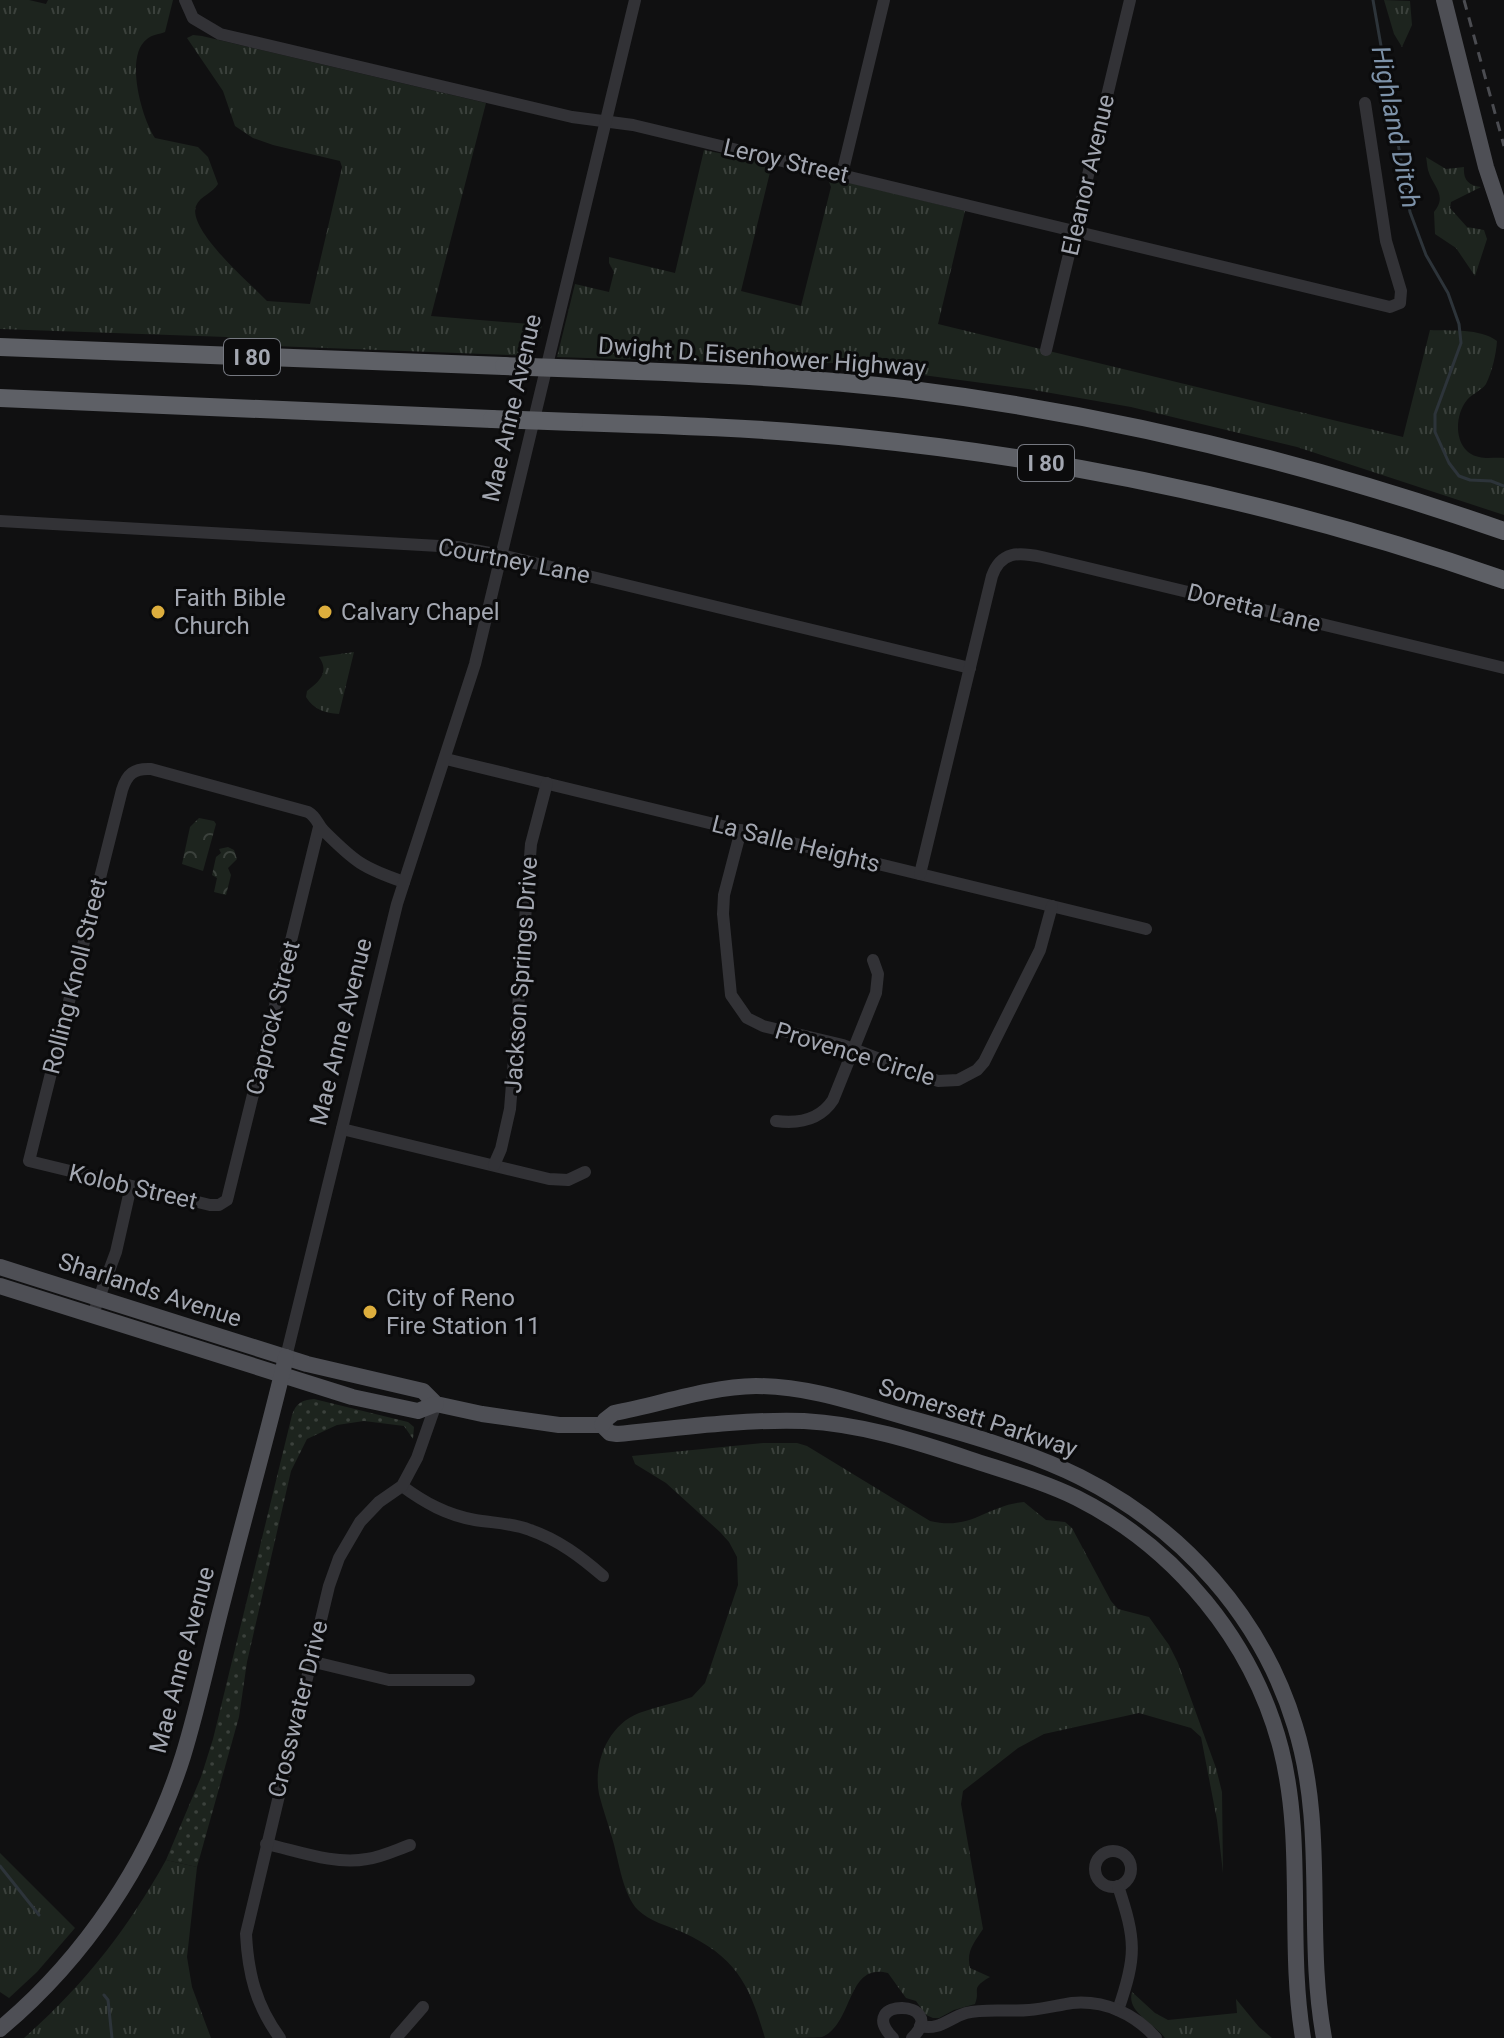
<svg xmlns="http://www.w3.org/2000/svg" width="1504" height="2038" viewBox="0 0 1504 2038" font-family="Roboto,sans-serif">
<defs>
<pattern id="grass-tufts" width="24" height="20" patternUnits="userSpaceOnUse" patternTransform="scale(2)"><rect width="24" height="20" fill="#1d241e"/><path d="M3 7l-1-3M5 7V3M7 7l1-3M15 17l-1-3M17 17v-4M19 17l1-3" fill="none" stroke="#3b413c"/></pattern>
<pattern id="park-crowns" width="20" height="18" patternUnits="userSpaceOnUse" patternTransform="scale(2)"><rect width="20" height="18" fill="#1d241e"/><path d="M2 6a3 3 0 1 1 6 0M12 15a3 3 0 1 1 6 0" fill="none" stroke="#3b413c"/></pattern>
<pattern id="garden-dots" width="8" height="8" patternUnits="userSpaceOnUse" patternTransform="scale(2)"><rect width="8" height="8" fill="#1d241e"/><path d="M2 2h.1M6 6h.1" fill="none" stroke="#3b413c" stroke-width="1.8" stroke-linecap="round"/></pattern>
</defs>
<rect width="100%" height="100%" fill="#101011"/>
<!-- grass -->
<g fill="url(#grass-tufts)">
<path d="M0,0H29L46,4L48,0H173L165,32C160,34 151,35 147,39C124,56 142,119 155,138L198,147L208,157L218,184C213,193 200,196 196,206C187,230 251,284 267,301L310,304L342,167L340,161L273,145L253,138L235,126L223,91L187,38L193,35L202,36L486,103L431,316L542,325L534,356L246,345L227,337L0,329Z"/>
<path d="M1384,0L1410,1L1412,25L1402,47L1394,34Z"/>
<path d="M704,150L772,164L741,291L801,306L831,187L827,177L965,211L938,324L1403,437L1430,330C1450,331 1480,328 1497,341C1496,355 1492,372 1486,384C1482,390 1472,394 1467,400C1453,417 1454,452 1479,457C1487,459 1496,457 1504,458V515L1297,447L1131,407L1028,389L833,363L774,364L557,357L575,284L609,292L614,272L609,263V257L675,273Z"/>
<path d="M1426,157L1446,169L1464,167C1463,179 1468,186 1481,187L1451,202L1450,208L1467,227L1484,230L1487,239L1475,276L1456,248L1435,234L1434,212C1448,195 1433,187 1428,170C1427,166 1427,161 1426,157Z"/>
<path d="M354,652L339,714C325,713 314,710 306,697L307,691C319,682 330,672 319,657Z"/>
<path d="M763,1443H797L807,1446L930,1521C972,1531 987,1505 1024,1502L1046,1520L1065,1522L1072,1528L1111,1601L1118,1609L1149,1617L1169,1645L1178,1663L1216,1768L1222,1792L1223,1873L1217,1820L1201,1737L1191,1728L1139,1713L1044,1734L1018,1748L963,1791L961,1804L983,1929C974,1943 966,1951 970,1968L990,1977C969,1989 981,1989 975,2004L954,2010L939,2018H933L926,2015L916,2001L906,1998L888,1973C846,1962 854,2024 822,2037C812,2038 778,2038 765,2038C749,1983 736,1957 682,1932C668,1926 649,1921 638,1910C623,1895 619,1862 613,1841C609,1826 603,1810 599,1794C593,1763 608,1725 639,1713C656,1707 675,1703 692,1697L705,1683L738,1585L737,1557L729,1542L720,1532L666,1483L635,1464L632,1456Z"/>
<path d="M0,1853L75,1928L37,1972L9,1998L0,1992Z"/>
<path d="M166,1860L197,1867L187,1957L192,1987L211,2038H24C84,1985 127,1930 166,1860Z"/>
<path d="M1132,1992L1155,2013L1168,2020L1237,2013L1236,1999L1259,2027L1272,2038H1165C1154,2023 1126,2012 1132,1992Z"/>
</g>
<!-- park -->
<g fill="url(#park-crowns)">
<path d="M199,818L214,821L216,824L203,871L182,864L190,827Z"/>
<path d="M228,847L234,850L237,859L228,868L231,875L226,895L214,892L217,878L212,875L216,857L221,853L219,849Z"/>
</g>
<!-- garden -->
<path fill="url(#garden-dots)" d="M314,1399L408,1422L414,1427L413,1439L404,1426L364,1421L337,1425L307,1439L291,1471L247,1662L239,1717L197,1867L166,1860L201,1777L213,1739L292,1415C296,1403 302,1400 314,1399Z"/>
<g fill="none" stroke-linecap="round" stroke-linejoin="round">
<!-- stream -->
<g stroke="#2d343a" stroke-width="3">
<path d="M1373,0L1410,212L1426,255L1448,293L1459,324L1461,343L1435,414V432L1449,463L1459,476L1470,480L1491,481L1504,486"/>
<path d="M0,1866L39,1915"/>
<path d="M104,1995L108,2000L112,2038"/>
</g>
<!-- minor -->
<g stroke="#323236" stroke-width="12">
<path d="M185,0L193,18L220,34L572,117L633,125L1390,307L1400,303L1401,291L1386,241L1365,103"/>
<path d="M842,174L884,0"/>
<path d="M1046,350L1130,0"/>
<path d="M0,521L457,547L501,555L970,668"/>
<path d="M446,759L1146,929"/>
<path d="M319,827L227,1200L219,1205H210L29,1161L122,790C127,774 134,768 151,769L308,812C317,817 317,824 324,831C355,862 363,868 404,882"/>
<path d="M741,830L724,895L723,914L731,995L747,1018L763,1026L843,1045L938,1081L958,1080L977,1070L984,1062L1040,950L1052,906"/>
<path d="M920,874L992,576C1001,551 1018,552 1042,557L1504,668"/>
<path d="M776,1121C799,1124 820,1120 833,1100L876,993L878,974L873,960"/>
<path d="M342,1129L549,1179L568,1180L585,1172"/>
<path d="M494,1165L501,1149L510,1109L531,844L547,783"/>
<path d="M96,1306L116,1252L131,1186"/>
<path d="M286,1357L397,904L475,664L635,0"/>
<path d="M402,1486C425,1503 447,1515 475,1520C494,1523 512,1523 530,1530C559,1540 581,1557 603,1576"/>
<path d="M310,1661L389,1680H469"/>
<path d="M266,1844C298,1851 334,1865 367,1859C382,1857 396,1850 410,1845"/>
<circle cx="1113" cy="1869" r="18"/>
<path d="M1118,2010C1137,1956 1136,1940 1118,1886"/>
<path d="M920,2026C939,2031 949,2018 966,2013C986,2008 1009,2012 1029,2010C1044,2009 1058,2005 1072,2003C1105,2000 1135,2014 1156,2038"/>
<path d="M280,2038C256,2006 248,1973 246,1934L329,1586L339,1558L360,1522L379,1502L402,1486L417,1458L436,1404"/>
<path d="M396,2038L423,2007"/>
<path d="M893,2038C853,1997 951,1999 912,2038"/>
</g>
<!-- major -->
<g stroke="#4e4f55" stroke-width="16">
<path d="M1444,0L1486,167L1504,221"/>
<path d="M0,1267L307,1364L423,1391L436,1404L482,1414L559,1425H602L610,1433L617,1434C678,1428 742,1419 804,1421C861,1424 915,1441 969,1459C1005,1471 1042,1481 1077,1498C1176,1548 1253,1641 1281,1749C1305,1844 1287,1942 1303,2038"/>
<path d="M0,1286L352,1397L418,1411L436,1404"/>
<path d="M602,1425L605,1420L614,1413C662,1404 707,1387 756,1386C809,1386 859,1404 909,1418C966,1434 1027,1451 1080,1477C1182,1528 1262,1617 1295,1726C1327,1828 1305,1935 1324,2038"/>
<path d="M0,2029C85,1958 150,1861 183,1756C199,1704 210,1650 224,1597C244,1517 267,1438 286,1357"/>
</g>
<!-- highway -->
<g stroke="#5e6066" stroke-width="18">
<path d="M0,347L504,366"/>
<path d="M586,369C695,373 804,377 912,390C1114,415 1312,464 1504,531"/>
<path d="M0,398L492,419"/>
<path d="M574,422C669,425 764,428 859,438C1079,460 1295,507 1504,580"/>
</g>
<!-- rail -->
<path stroke="#4b4c51" stroke-width="3" stroke-dasharray="10 8" stroke-linecap="butt" d="M1464,0L1504,146"/>
<!-- highway-bridge -->
<g stroke="#5e6066" stroke-width="18">
<path d="M504,366L586,369"/>
<path d="M492,419L574,422"/>
</g>
</g>
<!-- markers -->
<g fill="#ddae3d" stroke="#0b0b0c" stroke-width="3">
<circle cx="158" cy="612" r="8"/>
<circle cx="325" cy="612" r="8"/>
<circle cx="370" cy="1312" r="8"/>
</g>
<g text-anchor="middle" dominant-baseline="central" stroke-width="6" stroke-linejoin="round" paint-order="stroke">
<!-- shield labels -->
<g fill="#0b0b0c" stroke="#757880" stroke-width="2">
<rect x="224" y="339" width="56" height="36" rx="6"/>
<rect x="1018" y="445" width="56" height="36" rx="6"/>
</g>
<g font-size="22" font-weight="bold" fill="#a3a7b1">
<text x="252" y="357">I 80</text>
<text x="1046" y="463">I 80</text>
</g>
<!-- street labels -->
<g font-size="24" fill="#a3a7b1" stroke="#0b0b0c">
<text transform="translate(786 161) rotate(13)">Leroy Street</text>
<text transform="translate(1088 175) rotate(-77)">Eleanor Avenue</text>
<text transform="translate(762 357) rotate(4)">Dwight D. Eisenhower Highway</text>
<text transform="translate(512 408) rotate(-77)">Mae Anne Avenue</text>
<text transform="translate(514 561) rotate(11)">Courtney Lane</text>
<text transform="translate(1254 608) rotate(14)">Doretta Lane</text>
<text transform="translate(796 844) rotate(14)">La Salle Heights</text>
<text transform="translate(521 975) rotate(-86)">Jackson Springs Drive</text>
<text transform="translate(75 976) rotate(-76)">Rolling Knoll Street</text>
<text transform="translate(273 1018) rotate(-76)">Caprock Street</text>
<text transform="translate(341 1032) rotate(-76)">Mae Anne Avenue</text>
<text transform="translate(855 1054) rotate(17)">Provence Circle</text>
<text transform="translate(133 1187) rotate(13)">Kolob Street</text>
<text transform="translate(150 1290) rotate(18)">Sharlands Avenue</text>
<text transform="translate(978 1418) rotate(18)">Somersett Parkway</text>
<text transform="translate(182 1660) rotate(-75)">Mae Anne Avenue</text>
<text transform="translate(298 1709) rotate(-76)">Crosswater Drive</text>
</g>
<!-- poi labels -->
<g font-size="24" fill="#a3a7b1" stroke="#0b0b0c" text-anchor="start">
<text x="174" y="598">Faith Bible<tspan x="174" dy="28">Church</tspan></text>
<text x="341" y="612">Calvary Chapel</text>
<text x="386" y="1298">City of Reno<tspan x="386" dy="28">Fire Station 11</tspan></text>
</g>
<!-- water labels -->
<g font-size="26" font-style="italic" fill="#7d92a9" stroke="#0b0b0c">
<text transform="translate(1396 127) rotate(79)">Highland Ditch</text>
</g>
</g>
</svg>
